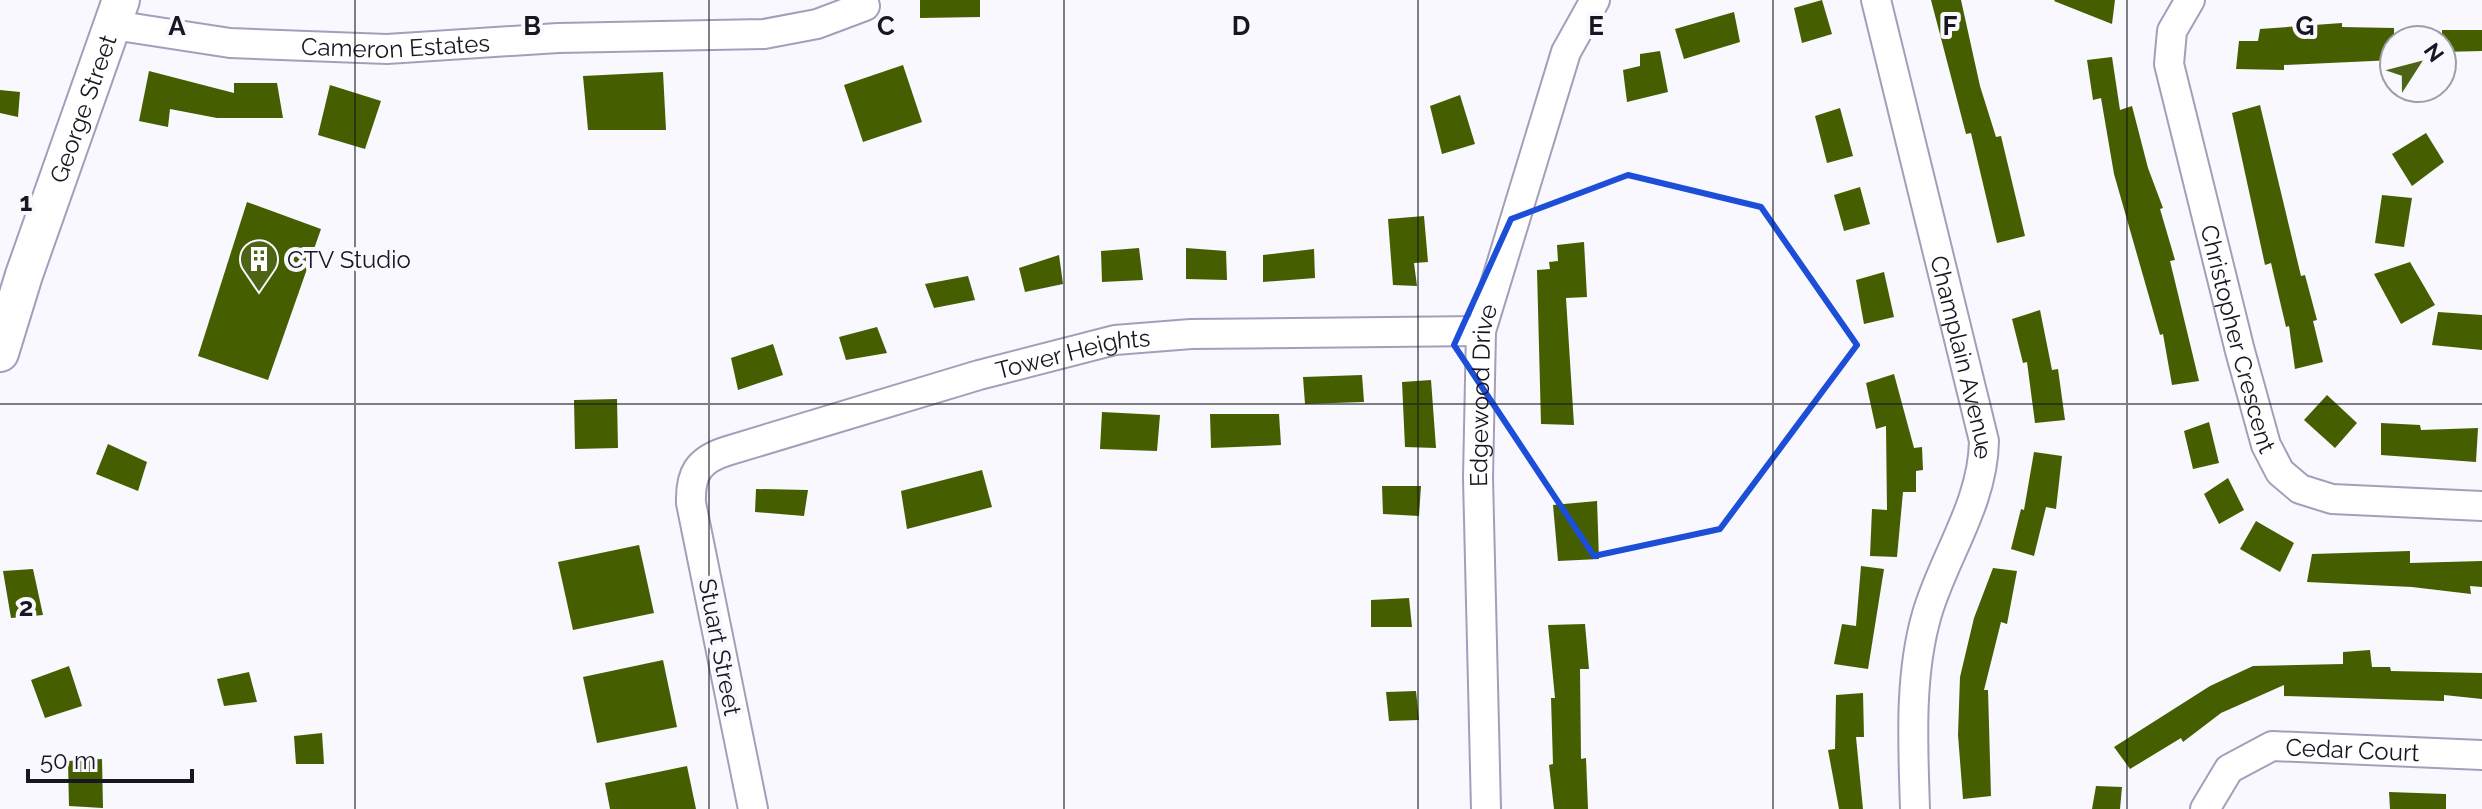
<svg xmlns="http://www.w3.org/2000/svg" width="2482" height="809" viewBox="0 0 2482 809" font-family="Raleway,sans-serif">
<rect width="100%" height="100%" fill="#f8f8fe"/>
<!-- building -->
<g fill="#455e00">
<path d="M920,0H980V17L920,18Z"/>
<path d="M1822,0L1832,34L1802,43L1794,8Z"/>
<path d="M1931,0H1961L1980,86L1996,137L2001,136L2025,236L1997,243L1971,133L1966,134Z"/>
<path d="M2055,0H2115L2112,24L2054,1Z"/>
<path d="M1734,12L1740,42L1684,59L1675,29Z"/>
<path d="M2342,23V27L2394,28V60L2284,65V70L2236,69L2239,41H2258L2260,29Z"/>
<path d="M2442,30H2482V51L2442,52Z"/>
<path d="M1660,51L1668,92L1627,102L1623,70L1640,66V54Z"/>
<path d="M2112,57L2120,110L2132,106L2148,168L2163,208L2160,209L2175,260L2170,261L2199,381L2172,385L2163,334L2160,335L2114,174L2101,98L2093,100L2087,60Z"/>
<path d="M903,65L922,122L863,142L844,85Z"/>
<path d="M149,71L234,93V83H277L283,118H217L170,109L168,127L139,121Z"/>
<path d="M663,72L666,130H588L583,76Z"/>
<path d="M330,85L381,101L365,149L318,135Z"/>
<path d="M0,90L20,92L18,117L0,113Z"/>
<path d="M1460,95L1475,144L1442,154L1430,106Z"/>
<path d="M2260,105L2301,276L2305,275L2317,320L2313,321L2323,362L2295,369L2289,326L2286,327L2271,263L2265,265L2232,113Z"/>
<path d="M1840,108L1853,156L1827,163L1815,116Z"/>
<path d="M2426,133L2444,162L2412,186L2392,154Z"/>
<path d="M1860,187L1870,224L1844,231L1834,195Z"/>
<path d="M2382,195L2412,198L2404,247L2375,243Z"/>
<path d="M247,202L321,229L268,380L198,356Z"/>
<path d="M1424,216L1428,262L1414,263L1417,286L1393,285L1388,219Z"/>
<path d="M1584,242L1587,297L1566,298L1574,425L1541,424L1537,270L1550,269L1549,262L1558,261L1557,245Z"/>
<path d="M1139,248L1143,280L1102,282L1101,251Z"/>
<path d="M1186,248L1226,251L1227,280L1186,279Z"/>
<path d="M1314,249L1315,278L1263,282V255Z"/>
<path d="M1059,255L1063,284L1025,292L1019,268Z"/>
<path d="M2410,262L2435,305L2401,324L2374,274Z"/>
<path d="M1884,272L1894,317L1864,324L1856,280Z"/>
<path d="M968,276L975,300L934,308L925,284Z"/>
<path d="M2040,310L2052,370L2058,369L2065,420L2035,423L2027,362L2023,363L2012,319Z"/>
<path d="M2438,312L2482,315V350L2432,345Z"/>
<path d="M877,327L887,353L846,360L839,337Z"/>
<path d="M773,344L783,375L738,390L731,358Z"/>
<path d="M1894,374L1914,448L1922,447L1923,470L1916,471V492H1903L1897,557L1870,556L1872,509L1887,510L1886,426L1876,429L1866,383Z"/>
<path d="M1362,375L1364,402L1305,404L1303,377Z"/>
<path d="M1431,380L1436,448L1405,447L1402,382Z"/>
<path d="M2327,395L2357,423L2335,448L2304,420Z"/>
<path d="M617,399L618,448L575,449L574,400Z"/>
<path d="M1102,412L1160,415L1157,451L1100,449Z"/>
<path d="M1210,414H1279L1281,445L1211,448Z"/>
<path d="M2209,422L2219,463L2193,469L2184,431Z"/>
<path d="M2381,423L2420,425L2421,430L2478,428L2476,462L2381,455Z"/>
<path d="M108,444L147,462L138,491L96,474Z"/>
<path d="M2034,452L2062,456L2056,509L2046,507L2034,556L2011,549L2021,509L2024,510Z"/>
<path d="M982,470L992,507L907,529L901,491Z"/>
<path d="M2228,478L2244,510L2219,524L2204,494Z"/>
<path d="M1382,486H1421L1419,516L1383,514Z"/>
<path d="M756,489L808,490L804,516L755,512Z"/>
<path d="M1597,501L1599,559L1558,561L1553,505Z"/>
<path d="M2256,521L2294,543L2280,572L2240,549Z"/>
<path d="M639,545L654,613L573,630L558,562Z"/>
<path d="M2410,551V563L2482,561V587L2470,586L2471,594L2412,587L2307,582L2312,554Z"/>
<path d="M1861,566L1884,569L1868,669L1834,664L1842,624L1856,626Z"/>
<path d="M1993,568L2017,571L2007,624L2001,622L1984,690H1988L1991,796L1963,799L1958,735L1960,677L1974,618Z"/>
<path d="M33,569L43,615L11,618L3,571Z"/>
<path d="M1409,598L1412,627H1371V600Z"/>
<path d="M1585,624L1589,669H1580L1581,759L1586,758L1588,809H1554L1549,765L1553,764L1551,698H1555L1548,625Z"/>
<path d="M2370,650L2372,667H2390L2391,671L2482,673V699L2444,695V701L2284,696V685L2221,713L2183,742L2181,738L2130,769L2114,747L2210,686L2253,666L2343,664V652Z"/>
<path d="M663,660L677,727L597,743L583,677Z"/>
<path d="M69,666L82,706L45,718L31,680Z"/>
<path d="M249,672L257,702L224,706L217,679Z"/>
<path d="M1416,691L1419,720L1389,721L1386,692Z"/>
<path d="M1863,693L1864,737H1856L1863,809H1839L1828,750L1835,749L1836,695Z"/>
<path d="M322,733L324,764H296L294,736Z"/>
<path d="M102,759L103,808L69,806L68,761Z"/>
<path d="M687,766L696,809H610L605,783Z"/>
<path d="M2096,786L2122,787L2120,809H2092Z"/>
<path d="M2389,792L2446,794V809H2390Z"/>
</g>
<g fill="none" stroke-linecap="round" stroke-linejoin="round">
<!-- minor casing -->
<g stroke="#a39fba" stroke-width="32">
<g id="minor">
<path id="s1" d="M1876,0L1984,441C1983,504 1944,556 1927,614C1909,676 1913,745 1915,809"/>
<path id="s2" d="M2190,0L2172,31L2169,64L2240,351L2266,445L2280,472L2300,489L2332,499L2482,506"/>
<path id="s3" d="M113,25L230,43L387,49L558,38L764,34L817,24L865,6"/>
<path id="s4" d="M753,809L691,503C690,474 698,460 727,451L979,375L1115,340L1191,334L1481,331"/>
<path id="s5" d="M1486,809L1478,478L1481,331L1566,52L1595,0"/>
<path id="s6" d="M2205,809L2229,769L2272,746L2482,755"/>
</g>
</g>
<!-- major casing -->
<g stroke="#a39fba" stroke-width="40">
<g id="major">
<path id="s7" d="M0,353L24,275L121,0"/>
</g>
</g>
<!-- minor -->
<use href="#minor" stroke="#fff" stroke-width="28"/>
<!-- major -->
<use href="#major" stroke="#fff" stroke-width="36"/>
</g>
<!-- marked area -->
<path fill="none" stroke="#1d4ed8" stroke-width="6" stroke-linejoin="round" d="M1628,175L1761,207L1857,345L1720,529L1594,556L1454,345L1511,219Z"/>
<!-- grid -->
<path fill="none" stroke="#181721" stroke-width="2" stroke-opacity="0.55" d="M355,0V809M709,0V809M1064,0V809M1418,0V809M1773,0V809M2127,0V809M0,404H2482"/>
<!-- icons -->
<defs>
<g id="building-pin" transform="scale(2)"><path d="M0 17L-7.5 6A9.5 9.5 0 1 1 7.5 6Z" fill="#4c6413" stroke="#f8f8fe"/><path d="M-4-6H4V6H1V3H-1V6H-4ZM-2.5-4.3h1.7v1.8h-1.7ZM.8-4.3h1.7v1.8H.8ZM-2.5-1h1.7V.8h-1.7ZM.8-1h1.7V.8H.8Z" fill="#fff"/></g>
</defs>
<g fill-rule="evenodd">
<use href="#building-pin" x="259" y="259"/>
</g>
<g text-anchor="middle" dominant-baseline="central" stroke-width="8" stroke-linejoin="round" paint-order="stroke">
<!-- street labels -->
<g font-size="24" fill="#181721" stroke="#f8f8fe">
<text stroke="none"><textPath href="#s3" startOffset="284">Cameron Estates</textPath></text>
<text stroke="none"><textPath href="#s7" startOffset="258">George Street</textPath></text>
<text stroke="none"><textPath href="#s2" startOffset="352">Christopher Crescent</textPath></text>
<text stroke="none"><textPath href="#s4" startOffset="742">Tower Heights</textPath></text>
<text stroke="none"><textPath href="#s1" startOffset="368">Champlain Avenue</textPath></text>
<text stroke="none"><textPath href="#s5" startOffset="414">Edgewood Drive</textPath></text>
<text transform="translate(720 647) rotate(79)">Stuart Street</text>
<text stroke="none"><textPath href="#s6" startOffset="176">Cedar Court</textPath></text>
</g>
<!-- poi labels -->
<g font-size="24" fill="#181721" stroke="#f8f8fe" text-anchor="start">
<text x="287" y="259">CTV Studio</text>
</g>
</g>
<g font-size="26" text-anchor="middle" font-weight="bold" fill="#181721" stroke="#f8f8fe" stroke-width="8" stroke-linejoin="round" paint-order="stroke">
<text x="177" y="35">A</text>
<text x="532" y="35">B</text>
<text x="886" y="35">C</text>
<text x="1241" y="35">D</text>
<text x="1596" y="35">E</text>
<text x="1950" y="35">F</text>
<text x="2305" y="35">G</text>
<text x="26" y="211">1</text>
<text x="26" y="616">2</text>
</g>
<!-- north arrow -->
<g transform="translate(2418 64) rotate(54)"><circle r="38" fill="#f8f8fe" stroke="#9e9ea6" stroke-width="2"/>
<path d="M0-6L14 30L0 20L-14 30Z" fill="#4c6413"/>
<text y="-12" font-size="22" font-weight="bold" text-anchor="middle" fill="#181721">N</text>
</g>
<!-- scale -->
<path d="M28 769v12h164v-12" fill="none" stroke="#181721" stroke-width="4"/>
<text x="40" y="769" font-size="24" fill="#181721" stroke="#f8f8fe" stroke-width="6" paint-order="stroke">50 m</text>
</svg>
